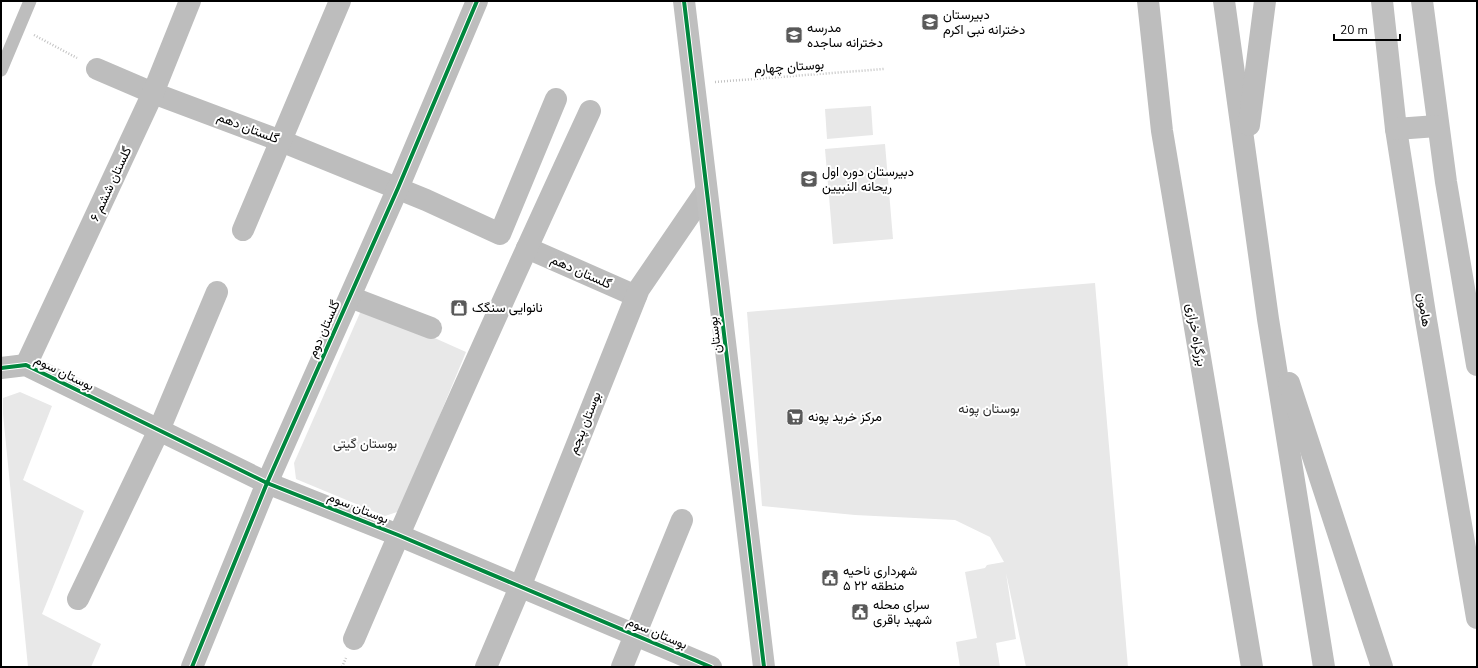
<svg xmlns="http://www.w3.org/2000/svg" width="1478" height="668" viewBox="0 0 1478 668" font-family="'Nunito Sans',Vazirmatn,sans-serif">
<rect width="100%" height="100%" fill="#fff"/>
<!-- green -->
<g fill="#e8e8e8">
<path d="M871,106L873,135L827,139L825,109Z"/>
<path d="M885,144L893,239L833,244L825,149Z"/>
<path d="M1095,283L1128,667H1026L1006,573L1016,639L996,643L1000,667H960L956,642L977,638L965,572L985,568L987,565L1004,562L990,537L955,520L855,515L762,506L747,312Z"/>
<path d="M363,306L466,352L400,511L385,516L296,479L294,463Z"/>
<path d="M20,392L52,406L23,480L84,511L42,614L101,644L91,667H28L3,414V398Z"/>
</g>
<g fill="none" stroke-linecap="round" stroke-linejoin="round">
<!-- path -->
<g stroke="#c2c2c2" stroke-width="2.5" stroke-dasharray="1 2" stroke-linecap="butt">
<path d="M34,35L77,58"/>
<path d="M715,82L884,69"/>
<path d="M342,667L346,658"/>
</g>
<!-- lane -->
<path stroke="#bdbdbd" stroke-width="13" d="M1,70L30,1"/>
<!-- street -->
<g stroke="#bdbdbd" stroke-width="22">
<path d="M97,69L153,93L281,141L426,200L500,234L556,99"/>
<path d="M243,230L340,1"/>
<path d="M527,248L636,296"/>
<path d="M350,297L431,328"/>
<path d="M26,365L153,93L190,1"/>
<path d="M1,368L26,365L267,483L398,535L711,667"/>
<path d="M78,599L159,430L217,292"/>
<path d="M354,639C430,461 509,286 590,111"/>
<path d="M192,667L267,483L398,188L477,1"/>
<path d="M486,667L520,587L639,289L706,191"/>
<path d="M622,667L682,520"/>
</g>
<!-- secondary -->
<g stroke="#bfbfbf" stroke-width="22">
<path d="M684,1L764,667"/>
<path d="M1382,1L1396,129L1426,320L1477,618"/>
<path d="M1422,1L1446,182L1477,365"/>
<path d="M1396,129L1437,126"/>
</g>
<!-- highway -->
<g stroke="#bdbdbd" stroke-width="22">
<path d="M1148,1L1162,131L1252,667"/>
<path d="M1224,1L1268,319L1324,667"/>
<path d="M1249,125L1265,1"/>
<path d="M1289,383L1382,667"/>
</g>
<!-- cycleway casing -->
<g stroke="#fff" stroke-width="6">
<g id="cycleway">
<path d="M684,1L764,667"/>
<path d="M1,368L26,365L267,483L398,535L711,667"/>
<path d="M192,667L267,483L398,188L477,1"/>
</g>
</g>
<!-- cycleway -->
<use href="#cycleway" stroke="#00873e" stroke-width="4"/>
</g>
<!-- icons -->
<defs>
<g id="school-square" transform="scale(0.9)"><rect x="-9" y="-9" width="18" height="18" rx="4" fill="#595959" stroke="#fff"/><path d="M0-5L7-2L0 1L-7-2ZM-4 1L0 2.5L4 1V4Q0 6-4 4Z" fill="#fff"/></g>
<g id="shop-square" transform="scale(0.9)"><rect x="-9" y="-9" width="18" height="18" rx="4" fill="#595959" stroke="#fff"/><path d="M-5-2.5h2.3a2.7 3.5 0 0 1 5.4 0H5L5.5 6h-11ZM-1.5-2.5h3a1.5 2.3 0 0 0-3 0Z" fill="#fff"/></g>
<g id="supermarket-square" transform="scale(0.9)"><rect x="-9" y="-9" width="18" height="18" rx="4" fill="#595959" stroke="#fff"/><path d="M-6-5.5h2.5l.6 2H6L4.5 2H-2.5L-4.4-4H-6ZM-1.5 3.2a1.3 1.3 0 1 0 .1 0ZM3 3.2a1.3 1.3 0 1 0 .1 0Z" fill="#fff"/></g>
<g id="civic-square" transform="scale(0.9)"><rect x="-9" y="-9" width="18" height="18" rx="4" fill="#595959" stroke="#fff"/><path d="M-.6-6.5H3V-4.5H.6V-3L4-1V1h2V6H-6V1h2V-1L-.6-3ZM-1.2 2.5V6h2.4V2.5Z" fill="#fff"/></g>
</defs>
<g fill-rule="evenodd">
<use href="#school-square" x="930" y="22"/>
<use href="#school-square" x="794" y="35"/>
<use href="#school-square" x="809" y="179"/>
<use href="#shop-square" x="459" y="308"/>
<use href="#supermarket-square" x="795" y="417"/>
<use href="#civic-square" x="830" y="578"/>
<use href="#civic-square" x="860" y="612"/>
</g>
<g text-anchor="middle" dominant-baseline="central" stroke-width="4" stroke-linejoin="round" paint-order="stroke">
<!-- poi labels -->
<g font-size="13" fill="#000" stroke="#fff" text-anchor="start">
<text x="943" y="15">دبیرستان<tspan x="943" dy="15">دخترانه نبی اکرم</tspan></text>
<text x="807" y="28">مدرسه<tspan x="807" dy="15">دخترانه ساجده</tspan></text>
<text x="822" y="172">دبیرستان دوره اول<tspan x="822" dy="15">ریحانه النبیین</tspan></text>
<text x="472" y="308">نانوایی سنگک</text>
<text x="808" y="417">مرکز خرید پونه</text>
<text x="843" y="571">شهرداری ناحیه<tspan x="843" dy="15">۵ منطقه ۲۲</tspan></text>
<text x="873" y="605">سرای محله<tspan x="873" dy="15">شهید باقری</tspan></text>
</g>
<!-- street labels -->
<g font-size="13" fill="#000" stroke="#fff">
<text transform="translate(789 67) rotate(-4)">بوستان چهارم</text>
<text transform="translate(248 128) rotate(21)">گلستان دهم</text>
<text transform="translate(111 184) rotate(-65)">گلستان ششم ۶</text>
<text transform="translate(581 272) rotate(24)">گلستان دهم</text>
<text transform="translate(1424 310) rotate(81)">هامون</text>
<text transform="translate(324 329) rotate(-66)">گلستان دوم</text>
<text transform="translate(715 335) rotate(-97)">بوستان</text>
<text transform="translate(1196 335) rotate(80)">بزرگراه خرازی</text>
<text transform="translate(64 373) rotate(26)">بوستان سوم</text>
<text transform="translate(585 423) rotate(-68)">بوستان پنجم</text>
<text transform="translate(358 508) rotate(22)">بوستان سوم</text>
<text transform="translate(657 633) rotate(23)">بوستان سوم</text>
</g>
<!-- park labels -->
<g font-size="13" fill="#2c2c2c" stroke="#fff">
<text x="989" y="409">بوستان پونه</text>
<text x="365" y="444">بوستان گیتی</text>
</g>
</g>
<!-- border -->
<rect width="1478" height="668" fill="none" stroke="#000000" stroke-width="4"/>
<!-- scale -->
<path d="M1334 34v6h66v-6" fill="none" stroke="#000000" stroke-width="2"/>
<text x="1340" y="34" font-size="12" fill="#000000" stroke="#ffffff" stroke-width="3" paint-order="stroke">20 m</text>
</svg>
